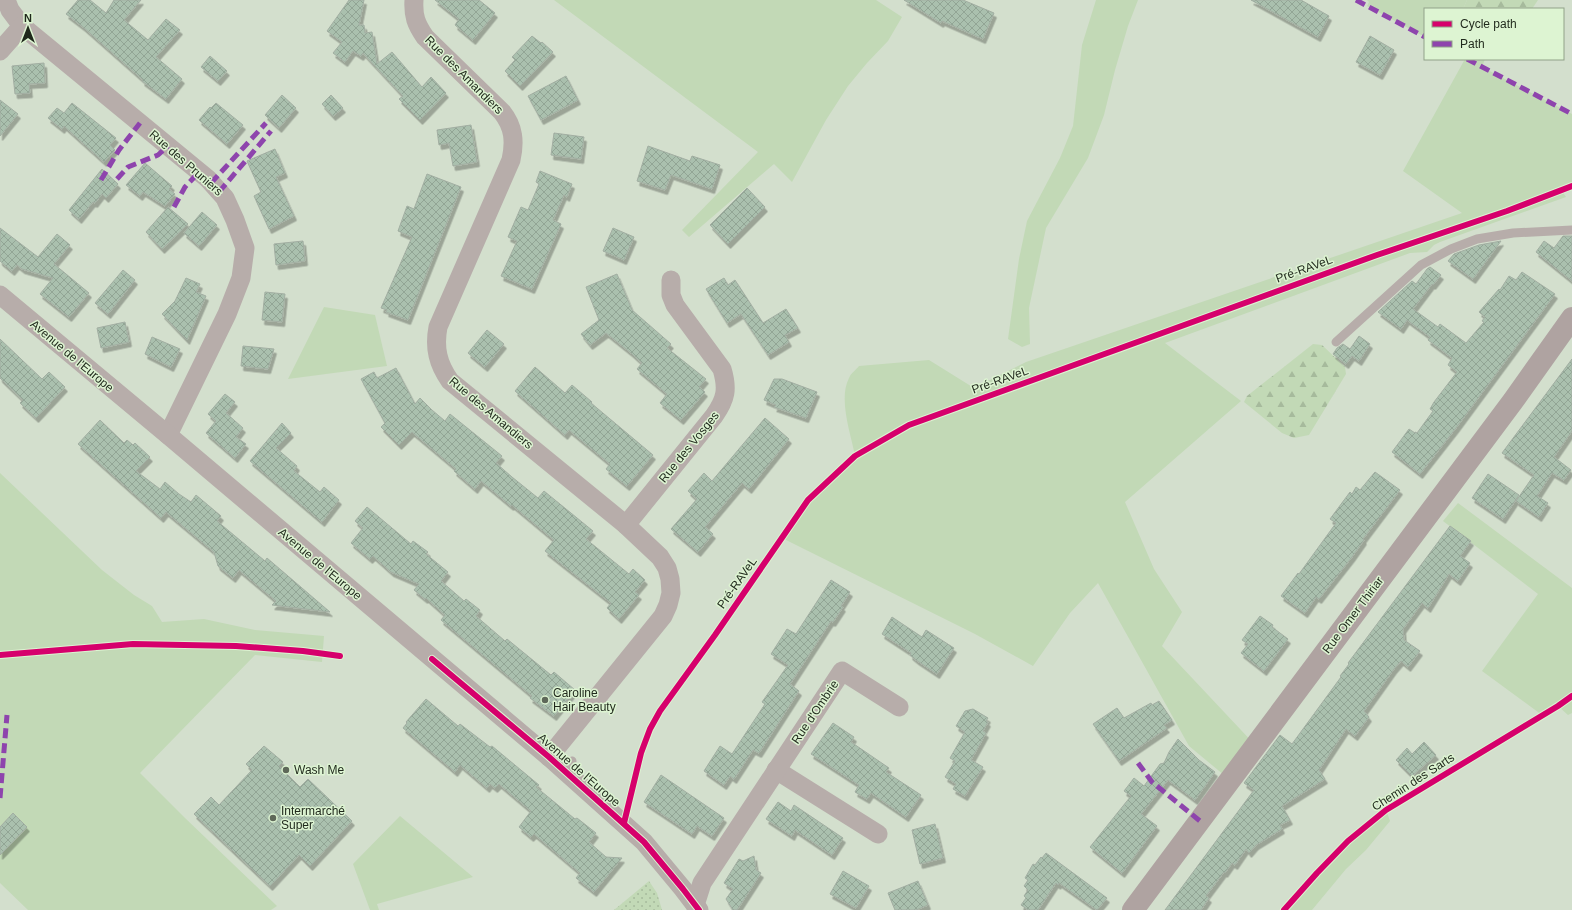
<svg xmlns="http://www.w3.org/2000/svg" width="1572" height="910" viewBox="0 0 1572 910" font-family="Arial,sans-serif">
<defs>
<pattern id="forest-firs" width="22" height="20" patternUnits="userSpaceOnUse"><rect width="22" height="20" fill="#c2d9b6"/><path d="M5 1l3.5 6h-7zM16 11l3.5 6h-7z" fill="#a6ba9c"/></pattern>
<pattern id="garden-dots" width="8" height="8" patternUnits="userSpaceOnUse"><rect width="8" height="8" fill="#c2d9b6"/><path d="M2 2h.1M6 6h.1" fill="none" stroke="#a6ba9c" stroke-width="1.8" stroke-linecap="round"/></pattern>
<pattern id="building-cross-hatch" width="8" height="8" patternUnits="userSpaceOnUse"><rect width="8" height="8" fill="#aac0ae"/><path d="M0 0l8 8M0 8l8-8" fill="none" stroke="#92a595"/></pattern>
<filter id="shadow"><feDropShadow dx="2.5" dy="4.5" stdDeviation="0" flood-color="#0004"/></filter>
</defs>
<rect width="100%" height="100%" fill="#d3dfcd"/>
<!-- grass -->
<g fill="#c2d9b6">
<path d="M554,0H876L902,17L888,41L867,63L848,86L826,120L792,182L774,164L689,237L682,230L758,152Z"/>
<path d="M1096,0H1138L1128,26L1115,70L1104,115L1088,158L1046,228L1029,308L1030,344L1022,347L1008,339L1019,259L1027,221L1060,158L1073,126L1082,45Z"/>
<path d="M1367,0H1467L1463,9H1425V37L1367,6L1369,2Z"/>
<path d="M1465,59H1485L1482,67L1572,114V186L1562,191L1566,197L1440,242L1434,245L1427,252L1410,253L1165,343L1241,401L1125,502L1154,569L1182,612L1162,646L1256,746L1230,780L1189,746L1098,583L1070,613L1033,666L975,634L782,538L808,500L855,456C851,434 838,399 849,378C851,373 856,370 859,366L929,360L974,388L1026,362L1462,213L1403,171Z"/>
<path d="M324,307L375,315L387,366L288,379Z"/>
<path d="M0,473L102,570L134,595L152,606L162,622L204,619L255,630L324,636L322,662L255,655L140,773L185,818L277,906L271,910H28L0,883V844L6,849L26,829L12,817L0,830Z"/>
<path d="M1458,503L1572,588V713L1568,715L1558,706L1542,715L1482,671L1538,594L1443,521Z"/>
<path d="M1386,810L1390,821L1366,850L1346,869L1312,910H1284L1317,873L1348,841Z"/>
<path d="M400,816L473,877L377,904L379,910H370L353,864Z"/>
</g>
<!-- forest -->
<g fill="url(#forest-firs)">
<path d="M1467,0H1538L1532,9H1463Z"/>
<path d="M1313,344L1322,345L1345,367L1346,374L1309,435L1294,438L1282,433L1244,402L1247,396Z"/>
</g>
<!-- garden -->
<path fill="url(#garden-dots)" d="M649,881L657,893L662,910H614Z"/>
<!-- building -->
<g fill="url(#building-cross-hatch)" stroke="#a2aea2" filter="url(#shadow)">
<path d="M78,0H90L106,13L114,0H141L124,20L148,40L166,19L180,30L156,57L182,79L166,99L142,81L143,80L83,27L66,14Z"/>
<path d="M349,0H364L359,25H364L365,33L372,32L377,64L392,52L422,87L431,77L446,93L420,120L399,99L403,96L363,53L361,56L353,51L345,62L333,53L342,42L327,31Z"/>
<path d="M435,0H479L495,13L473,40L455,25L459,19Z"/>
<path d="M904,0H963L994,13L983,39L942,21L941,23Z"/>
<path d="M1251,0H1301L1329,16L1318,37Z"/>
<path d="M532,36L541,43L542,42L553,52L520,86L505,71L515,60L512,57Z"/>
<path d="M1370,36L1394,50L1380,75L1356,62Z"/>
<path d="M210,56L227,71L218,81L201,67Z"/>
<path d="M44,63L45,83L29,84L30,93L15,94L12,66Z"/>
<path d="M566,76L578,100L541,120L528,96Z"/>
<path d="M282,95L296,108L279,128L265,115Z"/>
<path d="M331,95L343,108L333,116L322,104Z"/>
<path d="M0,100L18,114L0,136Z"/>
<path d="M72,103L116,138L110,145L115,150L104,162L64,126L62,129L48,118L57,108L64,113Z"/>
<path d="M216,103L243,125L227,144L199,120L210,107L211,108Z"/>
<path d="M471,125L477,162L453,166L449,143L439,145L437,130Z"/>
<path d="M554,133L584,137L581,159L551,155Z"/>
<path d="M648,146L690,161L692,156L720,165L712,189L671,175L665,190L637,181Z"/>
<path d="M275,149L285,173L276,177L294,216L269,229L254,196L261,192L247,161Z"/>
<path d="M145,163L172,186L169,189L175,194L165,206L143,192L140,196L126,185Z"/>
<path d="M102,169L118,184L106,198L102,194L95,203L93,202L79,219L69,210Z"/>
<path d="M540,171L572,184L567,197L564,195L553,220L561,224L532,289L501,276L517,241L508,237L521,207L528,210L539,184L536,182Z"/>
<path d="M427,174L461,187L408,320L386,312L387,310L381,308L412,237L398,231L407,206L414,209Z"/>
<path d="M747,188L765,207L728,244L710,225Z"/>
<path d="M168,207L188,224L162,249L146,232Z"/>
<path d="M202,212L217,225L199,246L184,233Z"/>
<path d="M0,228L38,257L57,234L70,245L54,264L89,293L69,317L40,294L53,278L22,269L17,265L12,271L0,261Z"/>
<path d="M613,228L634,237L624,260L603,251Z"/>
<path d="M1563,236H1572V281L1536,252L1544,241L1554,248Z"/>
<path d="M303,241L305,261L276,265L274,244Z"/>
<path d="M1501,241L1473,279L1448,261L1454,254L1479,245Z"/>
<path d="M1430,267L1441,275L1433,285L1432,284L1413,309L1438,327L1440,324L1466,343L1484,322L1482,321L1485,317L1479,312L1499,289L1500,290L1509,276L1516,280L1522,272L1555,294L1456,428L1420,474L1392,452L1409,429L1415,433V432L1417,433L1433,411L1430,409L1434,402L1457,372L1448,365L1452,358L1428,340L1430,337L1407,320L1401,329L1378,312L1412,281L1416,284L1427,269Z"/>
<path d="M123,270L135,280L108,314L95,303Z"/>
<path d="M617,274L632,310L671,344L667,348L706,379L699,387L705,392L681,420L660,403L667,394L637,369L642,363L631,353L606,333L590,345L581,334L599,320L586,287Z"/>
<path d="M186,278L200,284L196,292L206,296L187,340L162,314L175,301Z"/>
<path d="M724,278L728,285L735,280L763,323L786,309L798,328L785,335L789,342L768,355L741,314L727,323L706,289Z"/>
<path d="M265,292L285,294L282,322L262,320Z"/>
<path d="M125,322L129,342L101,348L97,328Z"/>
<path d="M487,330L504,344L485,367L468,353Z"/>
<path d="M1359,336L1370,344L1359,361L1352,356L1346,364L1333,354L1337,348L1343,344L1350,349Z"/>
<path d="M152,337L180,349L171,367L145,354Z"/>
<path d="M0,339L42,379L49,372L65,387L36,418L20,403L23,400L0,378Z"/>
<path d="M243,346L274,349L268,369L241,366Z"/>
<path d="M1572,359V431L1554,457L1571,470L1564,480L1552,473L1537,496L1548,503L1539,517L1516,501L1534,475L1502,453Z"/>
<path d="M535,367L565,393L572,385L592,402L591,403L653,455L627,486L606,469L610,464L569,430L565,435L515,391Z"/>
<path d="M396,368L415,404L420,398L432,410L445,421L450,414L502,456L496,463L512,477L538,498L544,491L593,531L586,539L629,574L633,569L645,580L635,592L639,595L619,619L607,608L611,603L545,551L554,540L512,505L511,506L481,481L475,489L454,471L456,469L412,432L399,445L381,427L385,423L361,379L374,372L377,378Z"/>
<path d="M774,379H782L817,392L806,418L774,407L776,405L764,400Z"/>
<path d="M225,394L235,402L226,413L243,428L236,437L246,444L235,458L206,433L216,421L208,414Z"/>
<path d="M765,418L789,439L749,489L742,483L705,527L713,534L698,552L671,529L697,499L688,491L704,473L712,481Z"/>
<path d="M100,420L124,443L127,440L133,445L135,443L150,457L136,471L160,489L165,482L179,494L191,502L196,495L221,516L217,521L265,561L267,558L330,612L272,605L276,601L239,570L233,578L218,566L214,552L166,512L161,518L78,444Z"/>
<path d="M282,423L291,433L276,448L297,466L294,471L320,492L324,487L339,500L322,522L250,461Z"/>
<path d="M1375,472L1400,490L1363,539L1364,540L1352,557L1319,599L1316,597L1305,613L1281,596L1298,573L1299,574L1336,523L1330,519L1350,492L1352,494L1356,487L1360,490Z"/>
<path d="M1488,474L1519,495L1503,519L1472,498Z"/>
<path d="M367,507L411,544L413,541L428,552L426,554L448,572L441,581L464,601L466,599L480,610L476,616L505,641L507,639L551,675L554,672L575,690L554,716L530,698L532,696L441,620L445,615L426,598L425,599L414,590L419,584L391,572L373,556L370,559L351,543L363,528L355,521Z"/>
<path d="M1450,526L1471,541L1460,556L1470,563L1458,581L1449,574L1428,608L1422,603L1403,629L1404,640L1420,651L1408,667L1401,661L1394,669L1364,711L1369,717L1355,736L1346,729L1319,770L1325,779L1282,806L1290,820L1280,825L1282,829L1256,845L1249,853L1246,849L1235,865L1232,863L1225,873L1224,872L1206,896L1209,898L1201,910H1165L1254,790L1244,783L1280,735L1292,744L1341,677L1340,676L1349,664L1348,663Z"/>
<path d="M831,580L850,592L841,606L843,607L833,622L831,621L790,684L799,691L759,753L753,750L734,779L730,776L724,785L704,771L720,746L732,754L765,704L762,702L788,665L771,654L787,629L796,634Z"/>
<path d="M1260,616L1273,625L1272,627L1288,639L1264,671L1241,653L1248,644L1242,640Z"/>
<path d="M892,617L922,637L926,630L954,648L937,674L916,660L910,655L911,653L882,634Z"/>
<path d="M426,699L458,726L460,724L490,747L492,746L539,785L536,787L575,819L577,818L596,833L589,842L606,857L622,858L594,892L576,878L580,873L534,834L531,837L519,827L531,811L499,784L495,788L490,784L487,788L460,765L455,772L403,728L407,723L406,722Z"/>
<path d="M1159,701L1172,720L1164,725L1167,728L1119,761L1093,724L1117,708L1124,718L1151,703L1152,705Z"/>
<path d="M973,709L988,718L986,721L988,722L983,731L986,733L971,760L983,767L965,796L953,789L956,784L945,777L955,761L950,758L965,732L956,726L965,711Z"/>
<path d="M833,723L854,737L851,742L889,768L886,772L921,795L906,817L871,793L867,799L855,792L859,785L811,754Z"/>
<path d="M1178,739L1199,760L1215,772L1195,800L1168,780L1141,814L1157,826L1122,873L1090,847L1131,796L1124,791L1134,778L1144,786L1160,764L1164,763L1169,752Z"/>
<path d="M1424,742L1436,755L1412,776L1396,760L1407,748L1412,754Z"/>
<path d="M264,746L283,762L279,766L300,787L308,779L352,821L310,866L299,855L270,886L194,814L211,797L219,805L252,770L246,764Z"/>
<path d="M661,775L724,818L712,836L697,826L692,834L644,802Z"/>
<path d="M778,802L791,811L794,805L843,838L832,855L795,830L792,836L766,819Z"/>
<path d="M13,813L27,827L0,855V827Z"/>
<path d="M935,824L943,858L920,864L912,830Z"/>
<path d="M1046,853L1107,898L1097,910L1059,883L1058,885L1056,883L1038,910H1028L1021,905L1026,898L1024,896L1028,890L1024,886L1028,880L1025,878L1033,864L1035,865L1041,857L1042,858Z"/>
<path d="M754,856L756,870L761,873L737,910H733L726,899L733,889L724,883L739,859L743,861Z"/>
<path d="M843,871L869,886L856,908L830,894Z"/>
<path d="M918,881L928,905L916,910H895L888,893Z"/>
</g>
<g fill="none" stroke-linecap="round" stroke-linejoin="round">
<!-- lane -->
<g stroke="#b7adaa" stroke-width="9">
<path d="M1336,342L1421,265L1451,249L1477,239L1513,233L1572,230"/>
<path d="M561,768L572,761"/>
</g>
<!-- street -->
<g stroke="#b7adaa" stroke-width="19">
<path d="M6,0L10,10L22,26L208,179L225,198L235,220L245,248L241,278L227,314L168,435"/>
<path d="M414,0C413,16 416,24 425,37L502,112C514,127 515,142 511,160L438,327C434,348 438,364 450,381L626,525L660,557L667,568L670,579L671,593L668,605L663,616L549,757"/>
<path d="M0,51L22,26"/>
<path d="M0,295L168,435L549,757L644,842L683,889L699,910"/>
<path d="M626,525L714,416C726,399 728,389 722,369L675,305L671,295V280"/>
<path d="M776,770L878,834"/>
<path d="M695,905L702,883L842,671L899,707"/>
</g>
<!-- secondary -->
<path stroke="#afa3a1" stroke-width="22" d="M1133,910L1513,401L1572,318"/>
<!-- quiet -->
<g stroke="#8e44ad" stroke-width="5" stroke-dasharray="10 5" stroke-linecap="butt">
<path d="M1356,0L1425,37"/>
<path d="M1467,59L1572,114"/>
<path d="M117,179L128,167L158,155L168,146"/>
<path d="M101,180L119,150L140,123"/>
<path d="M211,183L266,123"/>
<path d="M219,192L271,131"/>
<path d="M174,207L185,187L199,172"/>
<path d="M1138,763L1152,782L1200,821"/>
<path d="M0,798L7,715"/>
</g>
<!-- cycleway casing -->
<g stroke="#ddf4d2" stroke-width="8">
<g id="cycleway">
<path d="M0,655L133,644L236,646L303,651L340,656"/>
<path d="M432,659L549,757L644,842L683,889L699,910"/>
<path d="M624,823L641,753L650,729L660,711L715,635L808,500L855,456L909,425L1377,255L1507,211L1572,186"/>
<path d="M1284,910L1317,873L1348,841L1386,810L1558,706L1572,696"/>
</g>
</g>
<!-- cycleway -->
<use href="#cycleway" stroke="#d6006c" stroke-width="6"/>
</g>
<!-- markers -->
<g fill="#5e6859" stroke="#ddf4d2" stroke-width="1.5">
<circle cx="545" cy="700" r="4"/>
<circle cx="286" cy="770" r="4"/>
<circle cx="273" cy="818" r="4"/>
</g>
<g text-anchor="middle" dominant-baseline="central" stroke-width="3" stroke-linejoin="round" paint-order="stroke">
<!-- street labels -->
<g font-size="12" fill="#1f281b" stroke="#ddf4d2">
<text transform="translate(464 75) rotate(45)">Rue des Amandiers</text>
<text transform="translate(186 163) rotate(41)">Rue des Pruniers</text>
<text transform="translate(1304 269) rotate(-20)">Pré-RAVeL</text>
<text transform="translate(72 356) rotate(40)">Avenue de l'Europe</text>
<text transform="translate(1000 380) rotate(-20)">Pré-RAVeL</text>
<text transform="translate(491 413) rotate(40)">Rue des Amandiers</text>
<text transform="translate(689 447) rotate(-51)">Rue des Vosges</text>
<text transform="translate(320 564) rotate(40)">Avenue de l'Europe</text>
<text transform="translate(737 583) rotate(-55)">Pré-RAVeL</text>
<text transform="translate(1353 615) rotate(-53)">Rue Omer Thiriar</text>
<text transform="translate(815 712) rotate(-56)">Rue d'Ombrie</text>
<text transform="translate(579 770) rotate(41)">Avenue de l'Europe</text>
<text transform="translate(1413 782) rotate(-33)">Chemin des Sarts</text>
</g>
<!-- poi labels -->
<g font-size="12" fill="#1f281b" stroke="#ddf4d2" text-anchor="start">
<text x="553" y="693">Caroline<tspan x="553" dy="14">Hair Beauty</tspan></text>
<text x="294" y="770">Wash Me</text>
<text x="281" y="811">Intermarché<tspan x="281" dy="14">Super</tspan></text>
</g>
</g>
<!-- legend -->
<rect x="1424" y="8" width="140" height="52" fill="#ddf4d2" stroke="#91a289"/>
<rect x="1432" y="21" width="20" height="6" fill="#d6006c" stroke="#91a289"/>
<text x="1460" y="28" font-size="12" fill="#1f281b">Cycle path</text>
<rect x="1432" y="41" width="20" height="6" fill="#8e44ad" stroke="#91a289"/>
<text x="1460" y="48" font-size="12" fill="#1f281b">Path</text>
<!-- north arrow -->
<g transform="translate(28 28)" stroke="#ddf4d2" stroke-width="3" paint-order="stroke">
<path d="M0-3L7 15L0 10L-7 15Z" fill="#1f281b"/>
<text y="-6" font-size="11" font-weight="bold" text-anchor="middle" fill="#1f281b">N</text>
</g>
</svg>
